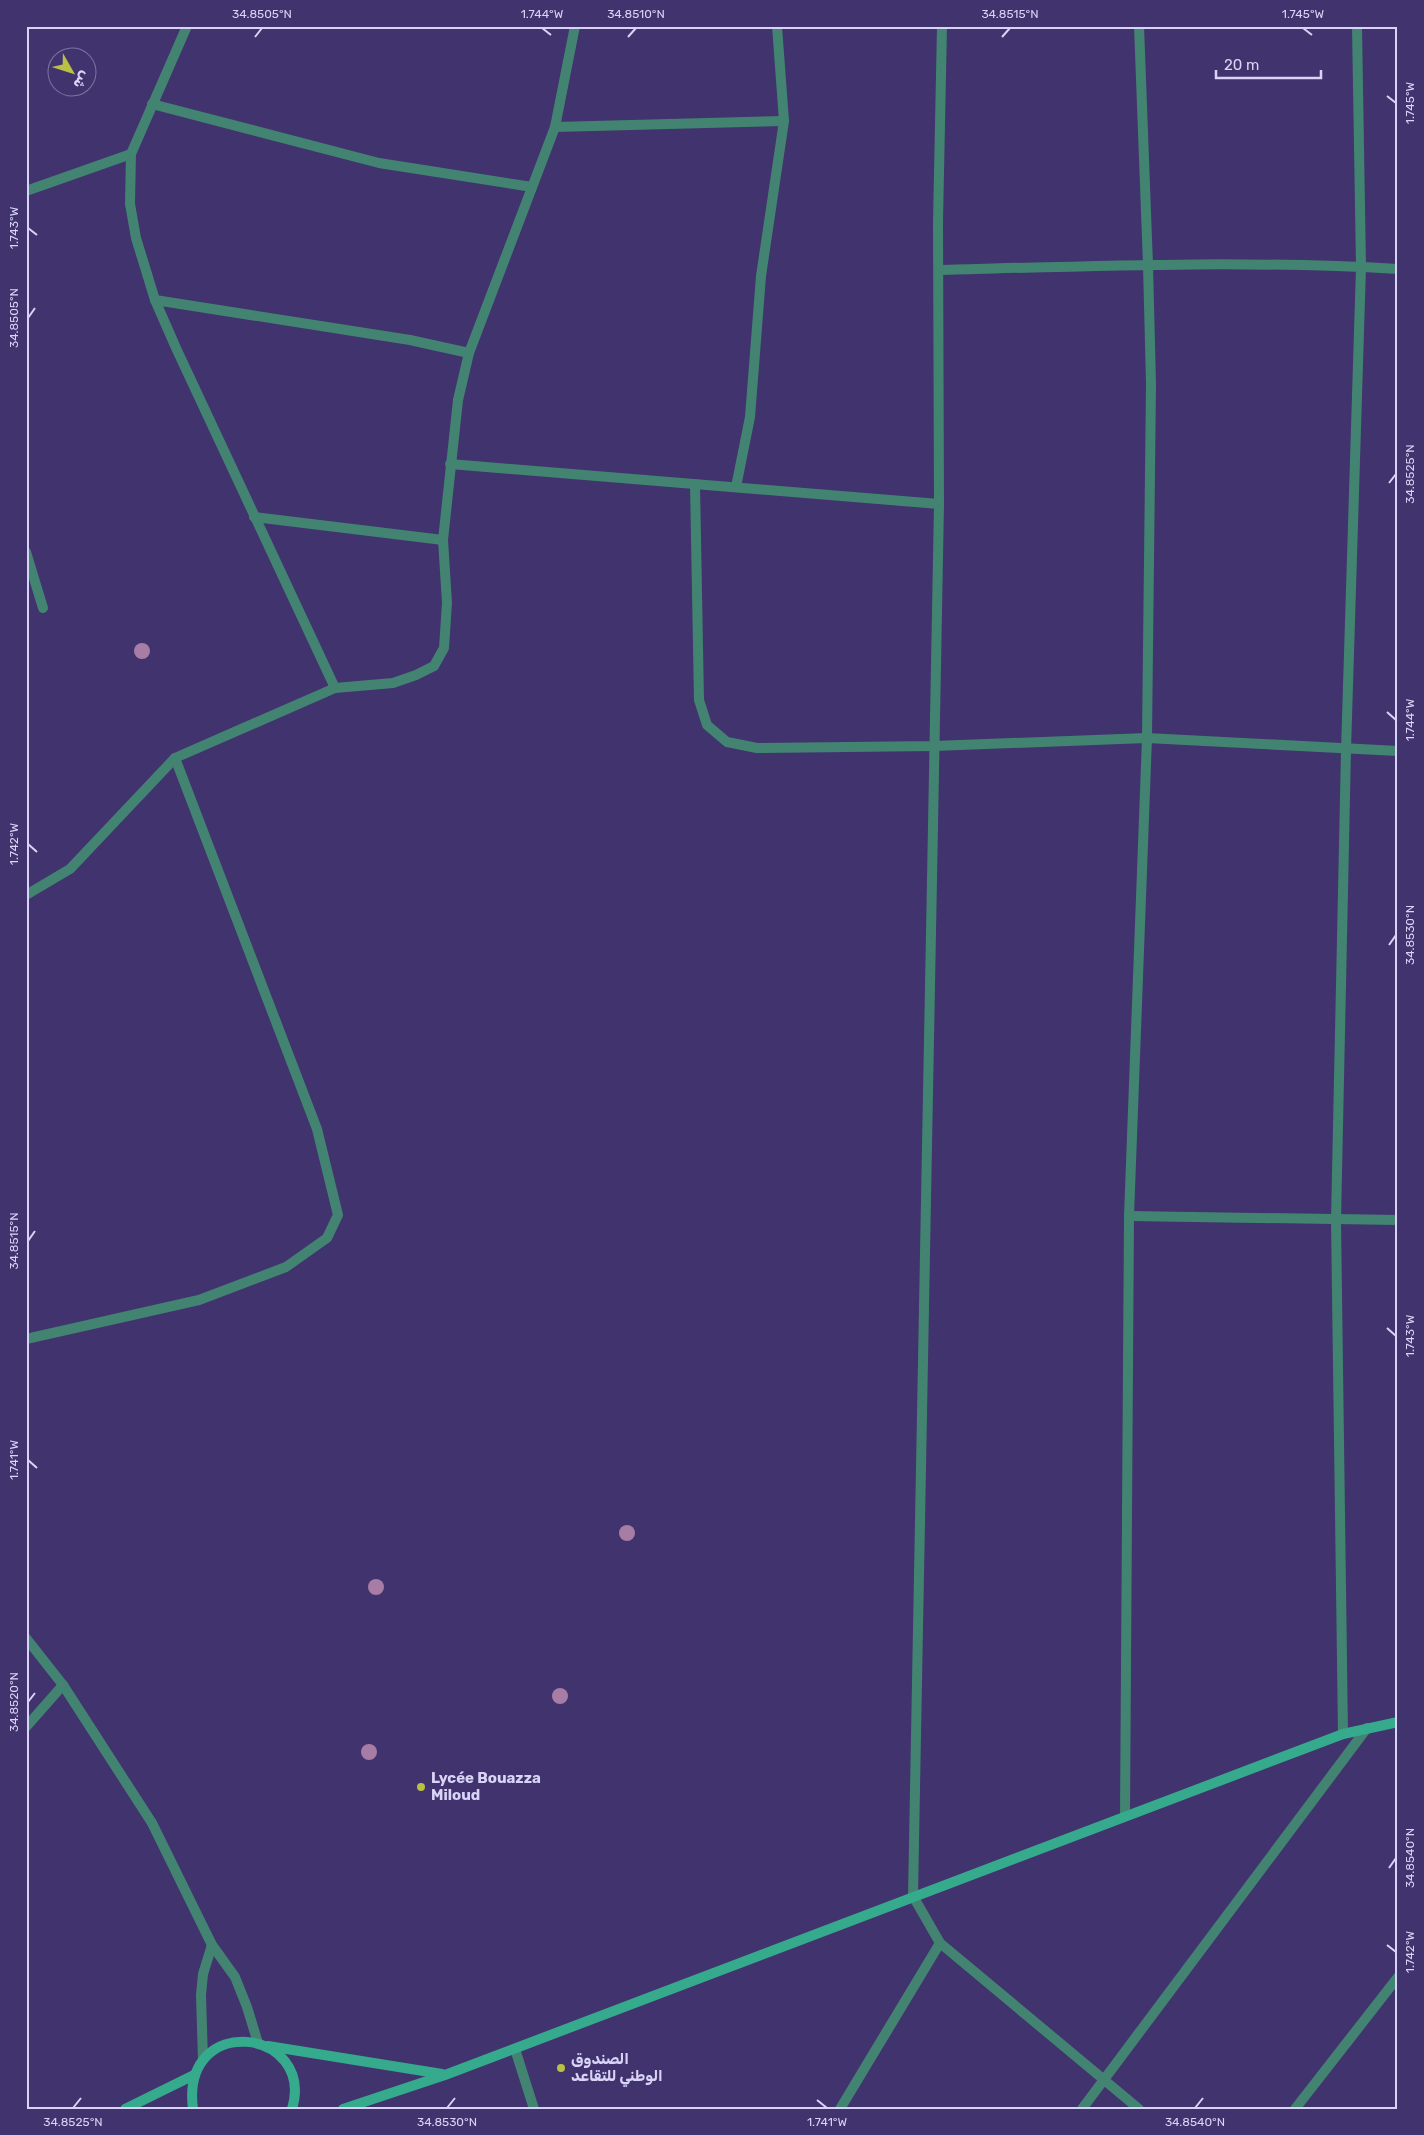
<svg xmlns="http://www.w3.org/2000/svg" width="1424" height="2135" viewBox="0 0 1424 2135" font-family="Rubik,Vazirmatn,sans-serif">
<rect width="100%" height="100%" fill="#41336d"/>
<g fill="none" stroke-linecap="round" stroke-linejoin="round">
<!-- street -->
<g stroke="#428471" stroke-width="10">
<path d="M187,26L131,154L130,204L136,238L155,300L176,348L335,688"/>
<path d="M942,26L938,222L939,504L913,1896L940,1943L1139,2109"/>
<path d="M152,104L379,163L532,187"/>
<path d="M555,127L784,121"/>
<path d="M26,191L131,154"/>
<path d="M940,270C1092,266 1245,260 1398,269"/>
<path d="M155,300L410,340L469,353"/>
<path d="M450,464L939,504"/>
<path d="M695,484L699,700L707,725L727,742L757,748L934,746L1147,738L1398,751"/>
<path d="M736,487L750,417L761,276L784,121L777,26"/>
<path d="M254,517L443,540"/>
<path d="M26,552L43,608"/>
<path d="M26,895L70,869L175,758L335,688L393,683L416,675L434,666L444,648L447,603L443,540L458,400L469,353L555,127L575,26"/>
<path d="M1129,1216L1398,1220"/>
<path d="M26,1339L199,1300L286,1267L327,1238L338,1215L317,1129L175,758"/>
<path d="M26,1638L63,1685L152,1823L212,1945L235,1977L247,2007L258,2043"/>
<path d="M26,1727L63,1685"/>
<path d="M1343,1734L1336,1220L1346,750L1361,267L1357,26"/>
<path d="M1125,1816L1129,1216L1147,738L1151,384L1148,265L1139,26"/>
<path d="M515,2049L534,2109"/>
<path d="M203,2060L201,1995L203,1974L212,1945"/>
<path d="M840,2109L940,1943"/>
<path d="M1082,2109L1367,1728"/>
<path d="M1295,2109L1398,1977"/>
</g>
<!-- secondary -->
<g stroke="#35aa8c" stroke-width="10">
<path d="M268,2046L442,2074"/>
<path d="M125,2109L194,2075"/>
<path d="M193,2109C180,2011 316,2028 292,2109"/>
<path d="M343,2109L445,2075L1343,1734L1398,1722"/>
</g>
</g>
<!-- trees -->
<g fill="#a77da6">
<circle cx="142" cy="651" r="8"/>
<circle cx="627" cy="1533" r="8"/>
<circle cx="376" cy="1587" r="8"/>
<circle cx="560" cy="1696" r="8"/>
<circle cx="369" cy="1752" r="8"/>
</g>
<!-- ticks -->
<path fill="none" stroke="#d9d4f7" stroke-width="2" d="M542,28L551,35M1303,28L1312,35M255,37L262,28M628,37L636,28M1002,37L1010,28M1387,96L1396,103M28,228L37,235M28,318L35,308M1389,483L1396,474M1387,712L1396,720M28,844L37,852M1389,945L1396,935M28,1241L35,1231M1387,1328L1396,1336M28,1460L37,1468M28,1702L35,1693M1389,1868L1396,1858M1387,1945L1396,1952M817,2100L827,2108M73,2108L81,2098M447,2108L455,2098M1195,2108L1203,2098"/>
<!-- markers -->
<g fill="#bac045" stroke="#41336d" stroke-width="2">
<circle cx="421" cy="1787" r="5"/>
<circle cx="561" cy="2068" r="5"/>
</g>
<g text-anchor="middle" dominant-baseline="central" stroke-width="5" stroke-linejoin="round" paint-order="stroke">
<!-- poi labels -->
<g font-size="15" font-weight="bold" fill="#d9d4f7" stroke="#41336d" text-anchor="start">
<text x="431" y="1778">Lycée Bouazza<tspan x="431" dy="17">Miloud</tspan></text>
<text x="571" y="2059">الصندوق<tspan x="571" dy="17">الوطني للتقاعد</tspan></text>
</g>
</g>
<!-- border -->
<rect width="1424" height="2135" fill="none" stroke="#41336d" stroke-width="55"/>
<!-- north arrow -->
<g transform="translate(72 72) rotate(129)"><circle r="24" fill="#41336d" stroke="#7e73a4"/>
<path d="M0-4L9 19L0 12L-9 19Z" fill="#bac045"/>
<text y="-8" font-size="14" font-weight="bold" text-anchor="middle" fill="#d9d4f7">ش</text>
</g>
<!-- scale -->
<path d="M1216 70v8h105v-8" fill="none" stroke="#d9d4f7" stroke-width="2.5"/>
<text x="1224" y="70" font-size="15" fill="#d9d4f7" stroke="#41336d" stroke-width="4" paint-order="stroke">20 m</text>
<rect x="28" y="28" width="1368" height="2080" fill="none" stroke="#d9d4f7" stroke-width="2"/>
<g font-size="12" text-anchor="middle" fill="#d9d4f7">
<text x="262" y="18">34.8505°N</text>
<text x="542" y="18">1.744°W</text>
<text x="636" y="18">34.8510°N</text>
<text x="1010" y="18">34.8515°N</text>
<text x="1303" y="18">1.745°W</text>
<text transform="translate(1410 103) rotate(-90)" y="4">1.745°W</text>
<text transform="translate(14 228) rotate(-90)" y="4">1.743°W</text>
<text transform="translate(14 318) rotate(-90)" y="4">34.8505°N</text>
<text transform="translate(1410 474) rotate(-90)" y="4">34.8525°N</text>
<text transform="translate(1410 720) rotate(-90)" y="4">1.744°W</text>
<text transform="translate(14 844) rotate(-90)" y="4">1.742°W</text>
<text transform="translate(1410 935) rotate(-90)" y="4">34.8530°N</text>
<text transform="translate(14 1241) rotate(-90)" y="4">34.8515°N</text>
<text transform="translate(1410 1336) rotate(-90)" y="4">1.743°W</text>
<text transform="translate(14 1460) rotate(-90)" y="4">1.741°W</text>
<text transform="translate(14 1702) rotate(-90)" y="4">34.8520°N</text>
<text transform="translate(1410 1858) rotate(-90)" y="4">34.8540°N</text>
<text transform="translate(1410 1952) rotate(-90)" y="4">1.742°W</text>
<text x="73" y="2126">34.8525°N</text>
<text x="447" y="2126">34.8530°N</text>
<text x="827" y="2126">1.741°W</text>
<text x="1195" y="2126">34.8540°N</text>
</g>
</svg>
